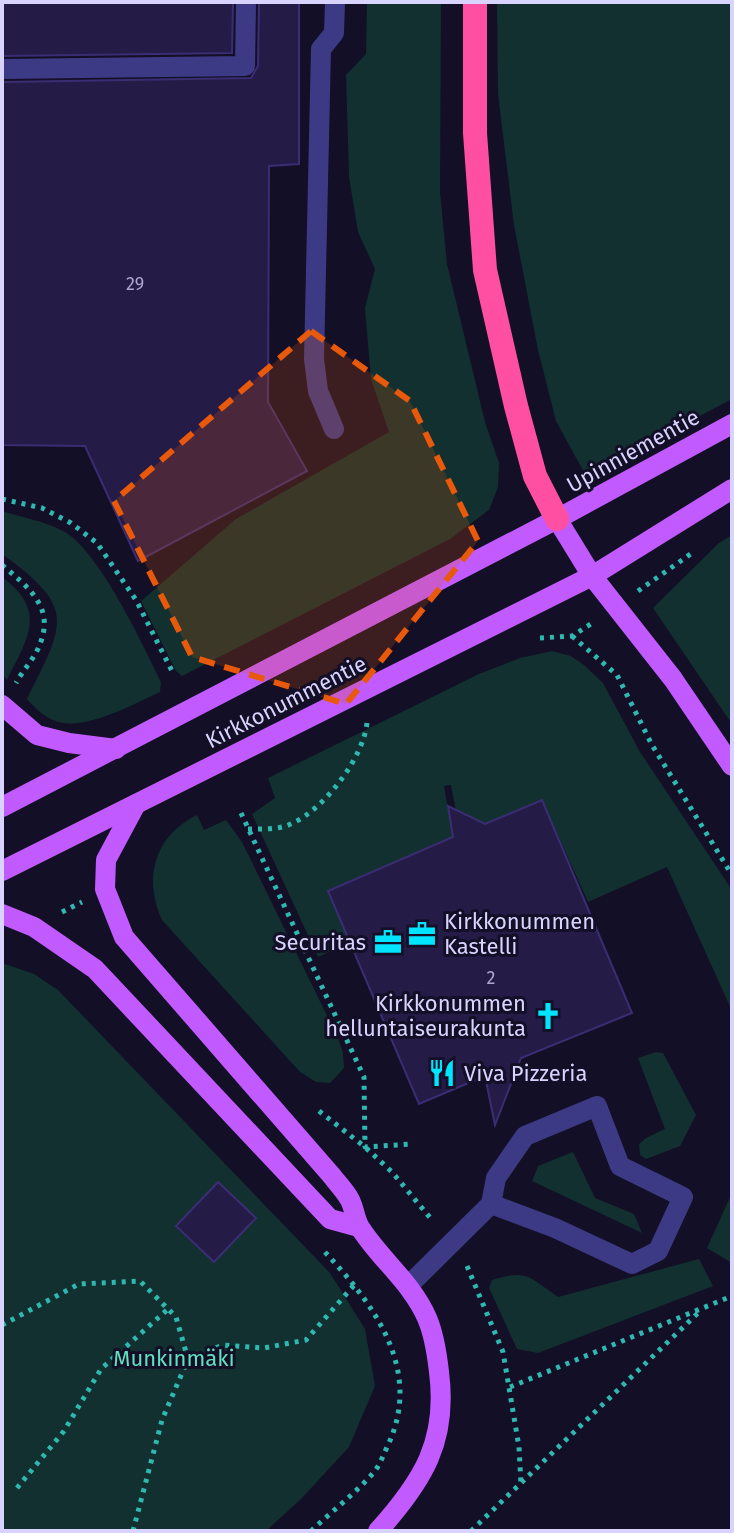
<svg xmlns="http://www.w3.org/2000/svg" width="734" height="1533" viewBox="0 0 734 1533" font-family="'Fira Sans',sans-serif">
<rect width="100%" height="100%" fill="#130f26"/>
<!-- green -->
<g fill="#12302f">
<path d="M367,2H441L440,192L447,264L485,422L499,463L498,487L489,510L450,539L182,676L176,671L141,601L236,519L389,432L371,379L365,308L375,269L358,232L349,177L346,75L366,54Z"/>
<path d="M497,2H732V399L586,476L556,421L538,350L514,225L498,94Z"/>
<path d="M2,511C21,517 43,521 61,530C97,546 143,645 161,682L160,692C134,704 92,727 63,723C48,721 36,709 27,699C65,623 77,608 2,554Z"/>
<path d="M732,535V724L653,608L719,543Z"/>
<path d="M2,577C48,611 28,638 7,680L2,674Z"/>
<path d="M552,651L571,656L584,665L603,683L640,752L732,890V1011L667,867L588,902L542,800L485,824L456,811L451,785L444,786L453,837L329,891L350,943L318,957L252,814L275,798L268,778L479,674L520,658Z"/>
<path d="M197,815L204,830L226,820L242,842L338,1038L343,1053L344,1068L330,1083L316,1082L300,1072L162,920C143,879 154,836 197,815Z"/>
<path d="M2,963L34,974L58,990L330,1273L365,1329L375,1386L349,1447L301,1499L266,1531H2Z"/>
<path d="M656,1052L663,1053L696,1115L680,1146L646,1159L640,1155L639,1144L646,1138L665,1129L638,1058Z"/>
<path d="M573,1152L595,1198L634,1214L642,1233L532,1181L538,1166Z"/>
<path d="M732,1193V1263L707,1248Z"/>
<path d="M699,1259L713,1286L538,1353L517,1349L489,1288L492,1280C527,1269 529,1277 558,1297Z"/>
</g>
<!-- building -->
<g fill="#241b47" stroke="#3b2d73" stroke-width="2">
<path d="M2,2H233L232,53L2,56Z"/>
<path d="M259,2H299V164L269,166L268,402L307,471L138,561L85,446L2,445V82L251,78L258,66Z"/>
<path d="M542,800L632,1013L521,1058L495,1125L485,1076L419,1104L328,891L453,837L448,806L485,824Z"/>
<path d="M218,1182L256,1218L214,1262L176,1226Z"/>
</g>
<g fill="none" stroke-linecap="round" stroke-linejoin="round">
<!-- path -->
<g stroke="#2fb8b0" stroke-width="5" stroke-dasharray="4 6" stroke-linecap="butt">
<path d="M2,499L42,508L71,523L97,543L136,600L173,673"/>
<path d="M2,565C28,587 55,607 40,644C35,658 23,670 16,683"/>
<path d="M638,591L692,553"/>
<path d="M572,636L617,675L652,745L732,875"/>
<path d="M540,638L572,636L594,622"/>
<path d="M241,813L364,1077L365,1147L412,1144"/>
<path d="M248,829C263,829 279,830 293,823C325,808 363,758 367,723"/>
<path d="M62,912L82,902"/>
<path d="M319,1111L365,1147L392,1172L432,1220"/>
<path d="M467,1266L503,1352L519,1447L521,1484"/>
<path d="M2,1325L79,1284L140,1281L176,1317L188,1359L162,1420L133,1531"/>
<path d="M188,1359L223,1345L264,1348L306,1340L355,1284"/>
<path d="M510,1387L732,1296"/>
<path d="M17,1488L64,1431L101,1369L168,1309"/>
<path d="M311,1531C331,1512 356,1493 374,1472C380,1465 384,1453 388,1445C424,1368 372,1302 322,1249"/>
<path d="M471,1531L699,1312"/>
</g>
<!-- minor -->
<g stroke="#3d3a85" stroke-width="20">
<path d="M2,69L245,66L246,2"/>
<path d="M334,429L318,391L314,359L321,49L334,33L335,2"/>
<path d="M408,1286L491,1204L555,1228L632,1264L658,1251L683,1197L620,1166L597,1106L525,1136L496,1178L491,1204"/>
</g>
<!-- major -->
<g stroke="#c25bff" stroke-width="20">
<path d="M557,519L592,576L673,679L732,766"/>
<path d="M2,705L37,735L69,743L116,749"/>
<path d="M136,804L106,860L105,889L124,937L332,1176C338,1184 346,1192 350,1200C355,1210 355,1221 361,1229C381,1260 412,1283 427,1318C434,1334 437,1354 439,1372C448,1441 423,1481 378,1531"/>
<path d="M2,807L557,519L732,424"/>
<path d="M2,871L592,576L732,489"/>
<path d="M2,914L34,927L95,969L330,1219L359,1227"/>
</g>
<!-- highway -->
<path stroke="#ff4fa3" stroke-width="24" d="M475,2V133L485,270L516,406L535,476L557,519"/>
</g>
<!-- marked area -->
<path fill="#e8590c" fill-opacity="0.2" stroke="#e8590c" stroke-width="6" stroke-dasharray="16 10" stroke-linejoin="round" d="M311,331L410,401L478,541L346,704L192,657L114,501Z"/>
<!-- icons -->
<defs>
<g id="office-bare" transform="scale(2.16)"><path d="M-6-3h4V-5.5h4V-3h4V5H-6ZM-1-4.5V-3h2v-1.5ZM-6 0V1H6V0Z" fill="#00e5ff" stroke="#130f26" stroke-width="2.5" paint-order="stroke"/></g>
<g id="church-bare" transform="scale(2.16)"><path d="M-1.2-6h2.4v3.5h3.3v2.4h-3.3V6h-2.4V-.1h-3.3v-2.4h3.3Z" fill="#00e5ff" stroke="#130f26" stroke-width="2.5" paint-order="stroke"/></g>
<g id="restaurant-bare" transform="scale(2.16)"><path d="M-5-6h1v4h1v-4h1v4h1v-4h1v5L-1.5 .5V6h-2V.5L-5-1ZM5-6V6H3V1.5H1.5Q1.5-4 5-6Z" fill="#00e5ff" stroke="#130f26" stroke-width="2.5" paint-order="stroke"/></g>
</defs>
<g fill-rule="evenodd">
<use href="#office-bare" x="422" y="934"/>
<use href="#office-bare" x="388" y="942"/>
<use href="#church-bare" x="548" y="1016"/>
<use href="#restaurant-bare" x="442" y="1073"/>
</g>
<g text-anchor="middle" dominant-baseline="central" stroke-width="6" stroke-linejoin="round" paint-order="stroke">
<!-- number labels -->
<g font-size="18" fill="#aca6d1">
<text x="135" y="284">29</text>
<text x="491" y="978">2</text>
</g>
<!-- street labels -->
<g font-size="22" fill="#d9d4ff" stroke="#130f26">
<text transform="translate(633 451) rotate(-29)">Upinniementie</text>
<text transform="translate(286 702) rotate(-27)">Kirkkonummentie</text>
</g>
<!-- poi labels -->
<g font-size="22" fill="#d9d4ff" stroke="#130f26" text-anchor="start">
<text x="444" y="921">Kirkkonummen<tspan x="444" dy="25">Kastelli</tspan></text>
<text x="366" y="942" text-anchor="end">Securitas</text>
<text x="526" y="1003" text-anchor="end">Kirkkonummen<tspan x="526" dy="25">helluntaiseurakunta</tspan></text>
<text x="464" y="1073">Viva Pizzeria</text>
</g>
<!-- park labels -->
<g font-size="22" fill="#5fe0c0" stroke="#130f26">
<text x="174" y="1358">Munkinmäki</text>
</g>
</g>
<!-- border -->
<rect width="734" height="1533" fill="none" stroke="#d9d4ff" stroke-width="8"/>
</svg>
